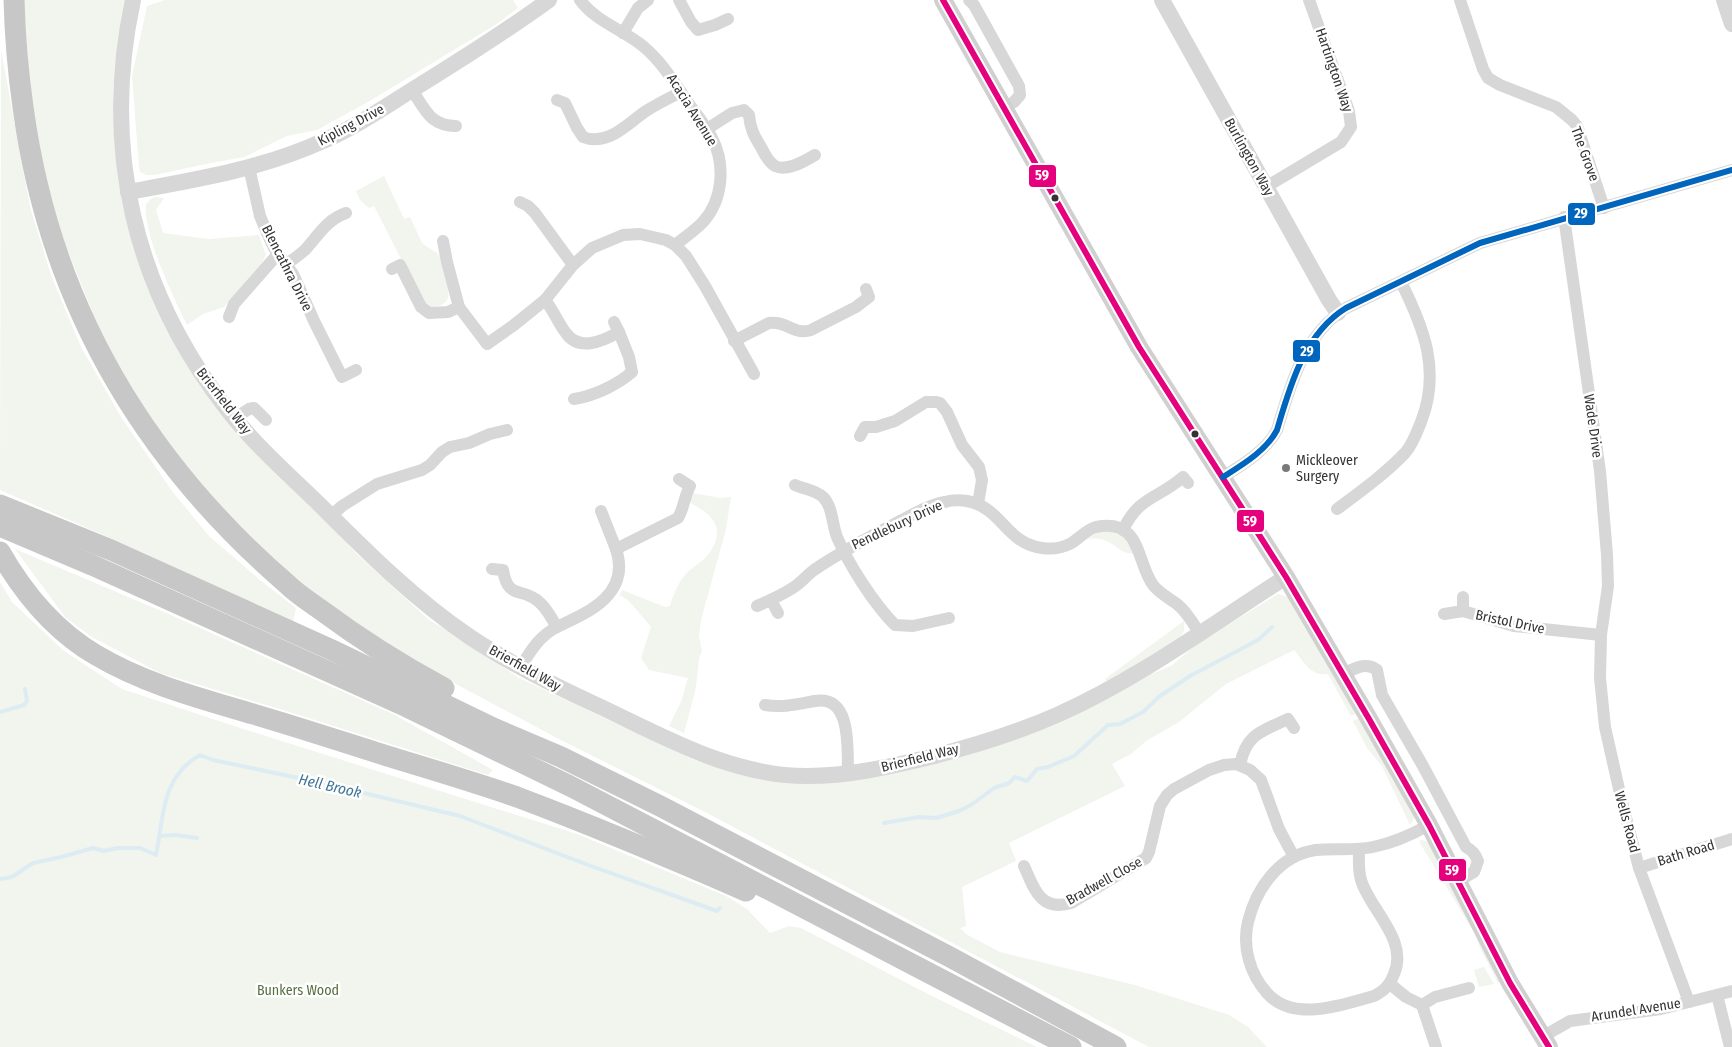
<svg xmlns="http://www.w3.org/2000/svg" width="1732" height="1047" viewBox="0 0 1732 1047" font-family="'Fira Sans Condensed',sans-serif">
<rect width="100%" height="100%" fill="#fff"/>
<!-- green -->
<g fill="#f1f5ed">
<path d="M23,0H126L113,86L115,142L122,197L136,253L153,300L180,354L201,387L276,474L331,526L356,553L429,620L456,635L519,678L694,760L715,766L854,780L1120,687L1171,666L1197,644L1278,594L1290,598L1357,713L1351,716L1328,674C1310,677 1304,661 1294,650L1226,684L1179,722L1146,741L1131,754L1112,764L1125,786L1009,843L1016,861L962,887L966,926L960,928L966,934L1000,952L1135,985L1229,1015L1248,1027L1267,1047H1149L705,812L555,737L415,662L364,630L303,585L238,526L174,451L145,409L113,355L94,316L58,226L40,154L31,97Z"/>
<path d="M165,0H513L518,8L495,25L368,102L317,130L287,136L244,157L206,164L155,175H147L140,172L139,167L132,76L147,6Z"/>
<path d="M1,50L30,207L51,275L81,347L121,417L172,491L209,536L260,580L296,608L293,622L106,536L0,490Z"/>
<path d="M384,176L404,219L410,217L422,243C427,248 433,249 438,254C442,259 443,267 444,273C449,291 455,306 430,307L423,302L374,206L369,208L360,200L356,191Z"/>
<path d="M156,197L164,198L156,210L163,233L209,239L259,235L266,255L255,276L224,307L203,314L187,325C173,296 143,235 146,204L152,198Z"/>
<path d="M692,493L720,498L731,497L726,529L701,620L699,636L702,651L699,658L696,687L684,733L669,726L681,702L688,678L649,670L641,658L651,627L630,602L620,595L622,590L665,607L670,606C673,595 678,583 685,575C690,569 697,565 703,560C714,550 723,532 712,519C707,511 695,506 687,501Z"/>
<path d="M1109,531C1125,534 1128,539 1134,554C1130,553 1126,553 1122,551C1109,542 1104,537 1087,539L1097,533Z"/>
<path d="M15,549L166,613L393,714L493,770L488,775L296,714L160,673L92,637L65,617Z"/>
<path d="M0,582L12,602L64,651L122,689L231,725L577,834L726,896L747,909L770,933L789,926L801,928L928,994L1037,1047H0Z"/>
<path d="M1184,621V631L1179,638L1108,682L1105,679Z"/>
<path d="M1362,717L1415,811L1414,819L1410,825L1382,766L1367,748L1353,721Z"/>
<path d="M1422,840L1429,842L1503,981L1498,983L1480,948L1475,934L1420,843V841Z"/>
<path d="M1484,967L1494,984L1479,987L1474,970Z"/>
</g>
<g fill="none" stroke-linecap="round" stroke-linejoin="round">
<!-- stream -->
<g stroke="#ddebf3" stroke-width="4">
<path d="M0,712L24,705L27,701L25,689"/>
<path d="M884,823L919,817L936,818L959,811L971,805L994,788L1009,783L1015,777L1027,781L1037,769L1048,767L1074,756L1108,725L1120,724L1143,712L1160,696L1190,676L1258,640L1272,627"/>
<path d="M160,836L175,835L197,838"/>
<path d="M0,879L12,877L33,863L61,857L93,848L104,851L118,848H140L156,855C164,816 161,777 200,755L213,760L318,782L460,816L591,866L717,911L720,908"/>
</g>
<!-- minor -->
<g stroke="#d7d7d7" stroke-width="12">
<path d="M580,0C596,22 624,30 644,47C663,63 675,84 689,104C697,115 706,126 712,138C726,165 723,201 702,223C694,231 684,238 675,245"/>
<path d="M679,0L691,22L698,30L715,25L728,19"/>
<path d="M969,0L974,5L1019,86L1020,95L1014,102L1004,107"/>
<path d="M1460,0L1483,69L1488,78L1500,85L1556,107L1572,120L1577,126L1604,208"/>
<path d="M623,33L638,8L648,0"/>
<path d="M412,90C425,109 430,126 456,126"/>
<path d="M557,100L565,103L577,128L583,137C608,147 628,123 646,111C657,104 669,98 681,92"/>
<path d="M707,129L732,113L744,110L749,115C750,128 754,136 761,147C764,153 768,162 775,166C787,172 805,161 815,155"/>
<path d="M249,167L260,216L267,233L274,248L293,274L299,287L314,321L342,377L356,370"/>
<path d="M1266,187L1341,142L1351,127L1349,111L1309,0"/>
<path d="M520,202L528,206L535,213L573,265"/>
<path d="M1564,217L1600,471L1607,555L1608,586L1601,635L1600,678L1605,727L1621,798L1639,868L1689,1002"/>
<path d="M443,241L447,262L459,307L487,344L514,325L545,300L573,265L592,248L623,235L640,234L666,240L675,245L686,256L705,286L754,374"/>
<path d="M286,264C293,260 299,255 305,250C318,236 326,220 346,213"/>
<path d="M392,269L400,265L421,307L429,313L448,312L459,307"/>
<path d="M545,300C554,311 558,323 566,333C579,352 603,341 619,332L614,322"/>
<path d="M229,317L234,304L278,254"/>
<path d="M734,341L769,323C786,320 795,336 811,330L856,307L869,297L866,289"/>
<path d="M574,399C594,396 617,385 632,372L629,357L619,332"/>
<path d="M235,418L249,409L254,408L266,420"/>
<path d="M860,436L865,427H876L895,421L926,402H936L940,403L947,412L962,445L979,467L982,480L978,504"/>
<path d="M1223,477C1242,465 1266,451 1277,430C1290,386 1304,334 1346,308L1480,243L1732,170"/>
<path d="M795,485C804,489 816,490 823,497C833,507 832,525 837,537C849,565 874,604 895,625L913,626L949,618"/>
<path d="M1337,509C1360,492 1385,474 1405,453C1413,444 1417,432 1421,422C1441,371 1424,328 1401,282"/>
<path d="M601,511L616,549"/>
<path d="M331,516L342,506L377,484L422,470L430,465L442,452L450,447L469,443L490,434L507,430"/>
<path d="M1123,530C1139,496 1158,499 1183,477L1188,483"/>
<path d="M492,569L503,570C508,600 521,587 538,601C547,608 551,618 557,627C539,636 530,652 520,668"/>
<path d="M1463,597V611L1514,626L1601,635"/>
<path d="M771,600L778,613"/>
<path d="M757,606C768,601 780,596 791,589C800,584 806,576 814,570C840,552 868,538 896,523C912,515 928,505 945,502C952,500 960,500 967,501C1003,508 1005,543 1042,548C1054,550 1068,547 1077,539C1084,534 1088,529 1096,527C1142,518 1136,562 1153,585C1159,593 1169,598 1177,604C1187,612 1193,623 1200,634"/>
<path d="M1444,614L1463,611"/>
<path d="M557,627C589,612 631,594 616,549L678,518C684,508 684,497 690,486L679,479"/>
<path d="M1343,674C1354,669 1366,661 1377,670L1382,695L1423,766L1466,847C1473,851 1475,854 1478,861L1474,872L1458,881"/>
<path d="M765,705C783,708 798,704 815,701C853,695 847,751 848,775"/>
<path d="M1240,765C1246,734 1262,731 1288,719L1294,728"/>
<path d="M1359,849C1359,859 1358,870 1361,880C1370,910 1409,940 1394,974C1390,985 1385,990 1374,996C1342,1005 1293,1023 1267,993C1250,974 1242,947 1248,922C1256,889 1279,855 1316,850C1335,848 1354,851 1373,847C1393,843 1411,835 1429,825"/>
<path d="M1024,866C1034,888 1040,912 1071,903L1146,858L1149,852L1160,806L1167,795L1174,789L1209,770L1224,765L1236,764L1250,770L1261,780L1279,829L1294,857"/>
<path d="M1639,868L1732,839"/>
<path d="M1390,984L1406,997L1422,1005L1436,1047"/>
<path d="M1717,995L1730,1047"/>
<path d="M1422,1005L1435,997L1469,988"/>
<path d="M1542,1037L1570,1021L1661,1009L1732,991"/>
</g>
<!-- tertiary -->
<g stroke="#d7d7d7" stroke-width="16">
<path d="M133,0C101,148 134,290 227,409C254,444 288,474 320,505C367,552 415,600 470,637C512,665 557,687 603,708C668,739 733,776 807,776C849,776 889,767 930,757C974,746 1016,733 1057,715C1138,679 1211,625 1286,577"/>
<path d="M1162,0L1329,300L1338,313"/>
<path d="M1724,0L1732,24"/>
<path d="M128,192C194,180 262,169 323,141C354,128 383,108 412,90C459,61 505,32 549,0"/>
</g>
<!-- secondary -->
<path stroke="#d0d0d0" stroke-width="18" d="M943,0L1139,347L1286,577L1369,719L1429,825L1510,983L1549,1047"/>
<!-- trunk -->
<g stroke="#c7c7c7" stroke-width="21">
<path d="M14,0C15,36 18,72 23,107C49,300 140,457 287,584C297,594 310,602 321,610C360,639 401,665 444,688"/>
<path d="M0,505L111,550L332,650L493,728L561,757L660,806L950,957L1116,1047"/>
<path d="M0,526L92,565L407,707L570,786L1071,1047"/>
<path d="M0,552C24,594 55,631 96,655C145,684 199,698 253,714C301,728 349,744 397,759C437,771 477,783 517,797C594,826 670,858 746,891"/>
</g>
<!-- bus-1 casing -->
<g stroke="#fff" stroke-width="10">
<path id="bus-1" d="M943,0L1139,347L1286,577L1369,719L1429,825L1510,983L1549,1047"/>
</g>
<!-- bus-2 casing -->
<g stroke="#fff" stroke-width="10">
<path id="bus-2" d="M1223,477C1242,465 1266,451 1277,430C1290,386 1304,334 1346,308L1480,243L1732,170"/>
</g>
<!-- bus-1 -->
<use href="#bus-1" stroke="#e5007d" stroke-width="6"/>
<!-- bus-2 -->
<use href="#bus-2" stroke="#0065bd" stroke-width="6"/>
</g>
<!-- markers -->
<g fill="#333" stroke="#fff" stroke-width="2">
<circle cx="1055" cy="198" r="4.5"/>
<circle cx="1195" cy="434" r="4.5"/>
</g>
<circle fill="#7a7a7a" stroke="#fff" stroke-width="2" cx="1286" cy="468" r="5"/>
<g text-anchor="middle" dominant-baseline="central" stroke-width="5" stroke-linejoin="round" paint-order="stroke">
<!-- street labels -->
<g font-size="14" fill="#333" stroke="#fff">
<text transform="translate(1334 70) rotate(71)">Hartington Way</text>
<text transform="translate(692 110) rotate(58)">Acacia Avenue</text>
<text transform="translate(351 125) rotate(-28)">Kipling Drive</text>
<text transform="translate(1585 154) rotate(70)">The Grove</text>
<text transform="translate(1249 157) rotate(61)">Burlington Way</text>
<text transform="translate(287 268) rotate(63)">Blencathra Drive</text>
<text transform="translate(224 401) rotate(52)">Brierfield Way</text>
<text transform="translate(1593 426) rotate(82)">Wade Drive</text>
<text transform="translate(897 525) rotate(-25)">Pendlebury Drive</text>
<text transform="translate(1510 622) rotate(12)">Bristol Drive</text>
<text transform="translate(525 668) rotate(29)">Brierfield Way</text>
<text transform="translate(920 758) rotate(-14)">Brierfield Way</text>
<text transform="translate(1627 822) rotate(75)">Wells Road</text>
<text transform="translate(1686 853) rotate(-17)">Bath Road</text>
<text transform="translate(1104 881) rotate(-29)">Bradwell Close</text>
<text transform="translate(1636 1010) rotate(-9)">Arundel Avenue</text>
</g>
<!-- poi labels -->
<g font-size="14" fill="#333" stroke="#fff" text-anchor="start">
<text x="1296" y="460">Mickleover<tspan x="1296" dy="16">Surgery</tspan></text>
</g>
<!-- park labels -->
<g font-size="14" fill="#56703f" stroke="#fff">
<text x="298" y="990">Bunkers Wood</text>
</g>
<!-- water labels -->
<g font-size="15" font-style="italic" fill="#3f7597" stroke="#fff">
<text transform="translate(330 786) rotate(13)">Hell Brook</text>
</g>
</g>
<g stroke="#fff" stroke-width="2">
<rect x="1028" y="164" width="29" height="24" rx="5" fill="#e5007d"/>
<rect x="1567" y="202" width="29" height="24" rx="5" fill="#0065bd"/>
<rect x="1292" y="339" width="29" height="24" rx="5" fill="#0065bd"/>
<rect x="1236" y="509" width="29" height="24" rx="5" fill="#e5007d"/>
<rect x="1438" y="858" width="29" height="24" rx="5" fill="#e5007d"/>
</g>
<g font-size="14" text-anchor="middle" font-weight="bold" fill="#fff">
<text x="1042" y="180">59</text>
<text x="1581" y="218">29</text>
<text x="1307" y="356">29</text>
<text x="1250" y="526">59</text>
<text x="1452" y="875">59</text>
</g>
</svg>
